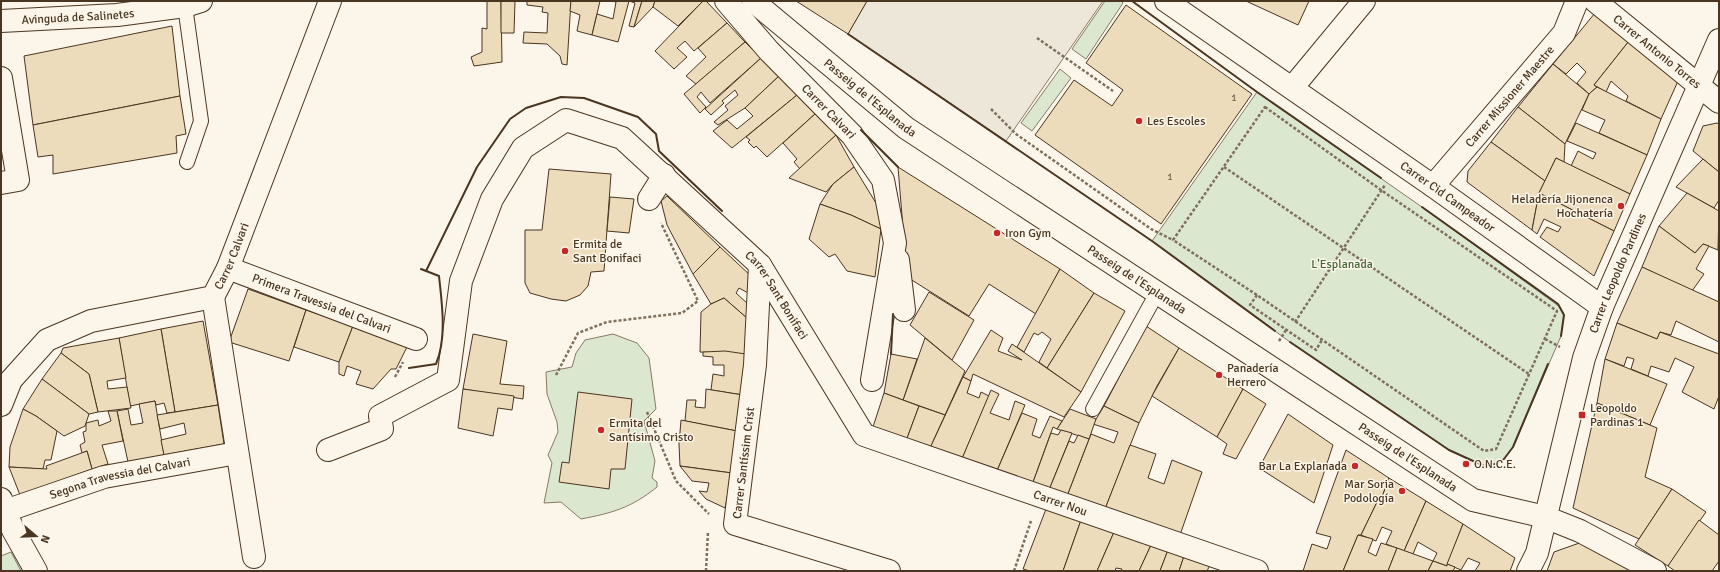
<svg xmlns="http://www.w3.org/2000/svg" width="1720" height="572" viewBox="0 0 1720 572" font-family="Signika,sans-serif">
<rect width="100%" height="100%" fill="#fbf6e9"/>
<!-- green -->
<g fill="#dce7d0" stroke="#887966">
<path d="M1105,1H1121L1123,3L1086,59L1072,49Z"/>
<path d="M1060,69L1071,78L1032,131L1021,123Z"/>
<path d="M1257,92L1422,207L1560,307L1564,315L1561,336L1513,447L1504,459L1495,464L1484,466L1449,450L1290,342L1152,241Z"/>
<path d="M613,334L637,343L649,358L656,409L644,421L655,461L652,478L657,482V487C631,508 612,513 581,519L561,502L544,503L552,463L548,455L558,432L557,422L547,394L546,372L572,367L576,353L585,340Z"/>
<path d="M11,552L21,571H1V556Z"/>
</g>
<!-- parking -->
<path fill="#ede7d9" stroke="#887966" d="M867,1H1103L1006,141L848,34Z"/>
<!-- building -->
<g fill="#ecdcbc" stroke="#4a3520">
<path d="M487,1H501L502,62L474,66L471,57L482,52V28L487,29Z"/>
<path d="M501,1H515L514,33H501Z"/>
<path d="M527,1H571L567,65L562,64L560,56L547,44L523,43L524,32L547,33L548,13L542,12L543,7L527,5Z"/>
<path d="M571,1H600L592,35L577,31L580,15L570,11Z"/>
<path d="M611,1H629L618,42L592,35L597,14L613,19L616,2Z"/>
<path d="M629,1H642L634,27L629,26L635,3Z"/>
<path d="M642,1H655L653,7L634,27Z"/>
<path d="M655,1H703L678,26L653,7Z"/>
<path d="M703,1H706L727,23L694,51L685,41L677,48L687,57L674,69L655,51Z"/>
<path d="M796,1H867L848,34Z"/>
<path d="M1246,1H1309L1298,25Z"/>
<path d="M1126,5L1252,94L1161,224L1035,135L1074,80L1112,106L1123,90L1086,63Z"/>
<path d="M1595,13L1629,41L1594,85L1597,87L1589,94L1577,83L1586,72L1577,63L1566,74L1553,64Z"/>
<path d="M727,23L745,42L696,84L686,76L706,57L698,48Z"/>
<path d="M172,26L180,96L33,125L24,56Z"/>
<path d="M1629,41L1678,81L1661,119L1626,101L1628,96L1611,81L1606,92L1594,85Z"/>
<path d="M745,42L761,58L710,103L701,92L697,97L706,107L700,113L684,94Z"/>
<path d="M761,58L779,76L745,108L718,125L714,122L728,110L725,106L738,95L735,90L722,101L724,103L711,115L705,109Z"/>
<path d="M1553,64L1589,94L1565,144L1518,107Z"/>
<path d="M779,76L797,95L732,148L713,131L727,120L737,129L753,116L745,108Z"/>
<path d="M1597,87L1661,119L1647,155L1599,133L1605,120L1582,110L1589,94Z"/>
<path d="M797,95L815,114L767,157L756,146L754,148L748,142L750,140L746,137Z"/>
<path d="M180,96L186,134L176,136L177,153L53,174V155L38,157L33,125Z"/>
<path d="M1518,107L1565,144L1564,162L1556,158L1545,181L1491,142Z"/>
<path d="M815,114L836,135L800,169L794,162L797,159L783,143Z"/>
<path d="M1576,123L1647,155L1630,194L1571,166L1578,151L1593,159L1596,153L1567,141Z"/>
<path d="M1717,123L1719,124V172L1693,151L1703,126Z"/>
<path d="M836,135L854,167L833,184L826,192L789,178Z"/>
<path d="M1491,142L1545,181L1539,193L1532,230L1467,182L1468,171Z"/>
<path d="M1556,158L1630,194L1614,231L1539,193Z"/>
<path d="M1703,159L1719,172V200L1714,208L1676,187Z"/>
<path d="M854,167L879,208L881,229L851,215L820,204L833,184Z"/>
<path d="M898,167L1060,269L1036,314L989,284L969,316L907,277Z"/>
<path d="M549,169L611,174L604,271L591,272L588,286L580,295L566,301L551,299L530,293L525,283V230H542Z"/>
<path d="M1539,193L1614,231L1594,276L1540,237L1547,227L1558,232L1561,227L1544,219L1537,234L1532,230Z"/>
<path d="M1687,193L1719,211L1718,250L1703,244L1695,253L1659,226Z"/>
<path d="M667,196L720,247L693,274L667,225L661,201Z"/>
<path d="M610,197L634,199L629,233L607,231Z"/>
<path d="M820,204L851,215L881,229L875,277L847,271L835,254L829,257L809,239Z"/>
<path d="M1659,226L1695,253L1703,244L1709,246L1696,269L1704,274L1692,291L1642,267Z"/>
<path d="M720,247L751,276L750,294L739,288L736,293L749,305L748,319L724,298L711,304L693,274Z"/>
<path d="M1642,267L1719,302V342L1676,321L1671,335L1660,332L1657,339L1617,323Z"/>
<path d="M1060,269L1094,293L1047,368L1039,362L1051,339L1042,332L1038,335L1034,333L1024,352L1017,347Z"/>
<path d="M248,289L306,310L289,361L229,342Z"/>
<path d="M929,292L974,320L952,360L910,325Z"/>
<path d="M1094,293L1125,311L1081,392L1047,368Z"/>
<path d="M724,298L748,319L746,354L700,352L701,312L711,304Z"/>
<path d="M306,310L353,326L339,362L294,347Z"/>
<path d="M203,321L218,405L175,412L161,329Z"/>
<path d="M1617,323L1657,339L1660,332L1719,354V396L1714,409L1682,392L1694,367L1675,358L1669,372L1651,366L1648,376L1631,369L1634,359L1627,357L1624,366L1605,359Z"/>
<path d="M353,326L408,345L396,369H391L373,389L356,384L361,371L347,366L344,376L339,374V362Z"/>
<path d="M1146,326L1179,348L1157,386L1139,423L1104,406Z"/>
<path d="M161,329L175,412L167,413L164,403L156,405L155,401L130,406L119,338Z"/>
<path d="M991,330L1003,338L998,351L1022,360L1008,351L1012,344L1081,392L1064,417L973,374L971,381L963,377Z"/>
<path d="M473,334L507,341L500,384L524,386L523,399L463,389Z"/>
<path d="M119,338L126,378L107,381L108,389L127,387L131,408L98,412L89,374L61,353L63,348Z"/>
<path d="M925,338L965,371L945,415L903,400Z"/>
<path d="M1179,348L1243,389L1217,437L1152,396Z"/>
<path d="M725,351L746,354L743,395L711,390L713,374L724,376V365H713V357L703,356V352Z"/>
<path d="M61,353L89,374L98,412L89,414L42,379Z"/>
<path d="M891,354L917,359L903,400L884,393Z"/>
<path d="M1605,359L1667,384L1650,425L1597,403Z"/>
<path d="M963,377L971,381L967,393L979,398L981,392L989,396L961,461L929,450Z"/>
<path d="M42,379L89,414L85,426L64,436L36,416L23,409Z"/>
<path d="M463,389L514,396L512,410L498,408L493,436L458,428Z"/>
<path d="M706,389L743,395L737,431L685,421L687,400H696L695,407L705,408Z"/>
<path d="M1243,389L1266,404L1236,459L1223,454L1227,444L1217,437Z"/>
<path d="M991,390L999,394L990,413L1009,420L1015,401L1025,405L996,473L961,461Z"/>
<path d="M578,392L632,399L625,469H611L609,489L559,482L562,462L569,463Z"/>
<path d="M884,393L919,406L906,441L872,430Z"/>
<path d="M155,401L164,455L128,462L117,411L128,409L131,425L143,423L139,404Z"/>
<path d="M1597,403L1657,428L1645,477L1672,489L1639,539L1573,508Z"/>
<path d="M218,405L224,444L164,455L161,440L186,434L184,423L160,429L157,415Z"/>
<path d="M919,406L945,415L929,450L906,441Z"/>
<path d="M1104,406L1139,423L1105,509L1067,496L1091,434L1114,443L1118,432L1093,424Z"/>
<path d="M23,409L36,416L57,431L51,460H45L43,469L9,467L10,447Z"/>
<path d="M1070,409L1096,419L1089,439L1057,429Z"/>
<path d="M108,411H117L123,441L102,445L108,464L92,469L87,451L82,453L80,445L85,442L83,432L86,431V423L98,420L99,426L111,421Z"/>
<path d="M1022,413L1037,419L1032,435L1040,438L1050,416L1062,421L1057,429L1053,427L1032,485L996,473Z"/>
<path d="M1288,414L1333,445L1314,503L1259,468Z"/>
<path d="M681,420L737,431L732,473L680,466L679,444Z"/>
<path d="M1061,430L1072,433L1049,490L1032,485L1051,433L1058,435Z"/>
<path d="M1078,435L1089,439L1067,496L1049,490L1069,441L1074,443Z"/>
<path d="M1130,445L1156,454L1148,478L1164,484L1172,460L1202,472L1180,535L1105,509Z"/>
<path d="M1346,450L1389,478L1382,497L1380,496L1361,535H1358L1343,571H1303L1312,544L1327,549L1331,537L1316,533Z"/>
<path d="M87,451L92,469L20,495L9,467L47,469L46,466Z"/>
<path d="M680,466L732,473L725,508L706,499L699,491L707,492L709,483L692,481Z"/>
<path d="M1389,478L1426,501L1404,551L1386,544L1392,531L1382,527L1376,541L1361,535L1380,496L1382,497Z"/>
<path d="M1672,489L1706,512L1668,566L1635,545Z"/>
<path d="M1426,501L1463,524L1447,566L1433,561L1437,553L1418,542L1413,554L1404,551Z"/>
<path d="M1046,509L1081,520L1063,571H1030L1023,569Z"/>
<path d="M1081,520L1114,532L1097,571H1063Z"/>
<path d="M1699,520L1719,535V561L1712,571H1675L1668,566Z"/>
<path d="M1463,524L1515,558L1510,571H1475L1480,563L1468,558L1461,570L1447,564Z"/>
<path d="M1114,532L1151,545L1139,571H1121L1122,569L1116,568L1115,571H1097Z"/>
<path d="M1358,535L1373,539L1368,552L1376,556L1381,543L1397,548L1388,571H1343Z"/>
<path d="M1585,541L1641,571H1547L1554,552Z"/>
<path d="M1151,545L1168,550L1160,571H1139Z"/>
<path d="M1397,548L1433,561L1428,571H1388Z"/>
<path d="M1168,550L1184,556L1179,571H1160Z"/>
<path d="M1184,556L1210,565L1207,571H1179Z"/>
<path d="M1433,561L1447,566V564L1455,567L1453,571H1428Z"/>
</g>
<g fill="none" stroke-linecap="round" stroke-linejoin="round">
<!-- lane casing -->
<g stroke="#4a3520" stroke-width="16">
<g id="lane">
<path d="M185,6L201,121L187,162"/>
<path d="M1093,409L1157,293"/>
</g>
</g>
<!-- street casing -->
<g stroke="#4a3520" stroke-width="24">
<g id="street">
<path id="s1" d="M726,1L769,51L852,135L883,180L895,243L872,380"/>
<path id="s2" d="M753,1L906,128L1473,500L1545,517L1580,531L1655,571"/>
<path id="s3" d="M1166,1L1433,186L1602,307"/>
<path id="s4" d="M1595,1L1719,102"/>
<path id="s5" d="M1,21L117,15L185,6L201,1"/>
<path d="M1,78L18,180L1,183"/>
<path d="M1292,88L1364,1"/>
<path id="s6" d="M1433,186L1564,33L1577,1"/>
<path d="M649,199L664,175"/>
<path d="M898,260L904,310"/>
<path d="M760,265L755,365L735,524L889,571"/>
<path id="s7" d="M228,268L416,339"/>
<path d="M213,297L254,557"/>
<path id="s8" d="M1,405L11,380L47,340L91,321L213,297L228,268L330,1"/>
<path id="s9" d="M328,450L382,429L380,416L448,380L461,281L492,199L523,148L566,120L622,138L760,265L864,435L1257,571"/>
<path d="M1,499L13,530L36,571"/>
<path id="s10" d="M5,511L104,477L237,453"/>
<path id="s11" d="M1528,571L1537,553L1584,358L1602,307L1719,40"/>
</g>
</g>
<!-- path -->
<g stroke="#7f6f5c" stroke-width="2.5" stroke-dasharray="3 2" stroke-linecap="butt">
<path d="M1037,38L1113,91"/>
<path d="M1265,107L1381,190L1557,311L1496,449L1484,451L1257,295L1173,240Z"/>
<path d="M991,109L1016,134L1151,229L1173,240"/>
<path d="M1224,167L1529,374"/>
<path d="M1257,295L1250,305L1316,350L1322,340"/>
<path d="M1295,322L1385,185"/>
<path d="M1545,339L1560,347"/>
<path d="M1279,341L1286,330"/>
<path d="M556,375L578,333L607,322L682,313L698,301L661,223"/>
<path d="M395,377L403,362"/>
<path d="M647,412L676,481L709,514"/>
<path d="M706,571L708,531"/>
<path d="M1014,571L1031,521"/>
</g>
<!-- lane -->
<use href="#lane" stroke="#fbf6e9" stroke-width="14"/>
<!-- street -->
<use href="#street" stroke="#fbf6e9" stroke-width="22"/>
<!-- wall -->
<g stroke="#4a3520" stroke-width="2">
<path d="M1132,1L1257,92L1381,178"/>
<path d="M848,34L1152,241L1275,331"/>
<path d="M861,130L898,167"/>
<path d="M1422,207L1558,304L1564,315L1561,336"/>
<path d="M426,271L477,167L510,119L526,108L561,97L584,98L638,117L656,134L659,151L722,211"/>
<path d="M1290,342L1449,450L1484,466L1495,464L1504,459L1513,447L1548,364"/>
<path d="M891,354L893,314"/>
<path d="M409,368L436,364C447,338 442,304 439,276L421,269"/>
</g>
</g>
<!-- markers -->
<g fill="#c62828" stroke="#fbf6e9" stroke-width="1.5">
<circle cx="1139" cy="121" r="4"/>
<circle cx="1621" cy="206" r="4"/>
<circle cx="997" cy="233" r="4"/>
<circle cx="565" cy="251" r="4"/>
<circle cx="1219" cy="375" r="4"/>
<rect x="1578" y="411" width="8" height="8" rx="2"/>
<circle cx="601" cy="430" r="4"/>
<circle cx="1466" cy="464" r="4"/>
<circle cx="1355" cy="466" r="4"/>
<circle cx="1402" cy="491" r="4"/>
</g>
<g text-anchor="middle" dominant-baseline="central" stroke-width="3" stroke-linejoin="round" paint-order="stroke">
<!-- number labels -->
<g font-size="10" fill="#725f47">
<text x="1234" y="98">1</text>
<text x="1170" y="177">1</text>
</g>
<!-- street labels -->
<g font-size="12" fill="#4a3520" stroke="#fbf6e9">
<text stroke="none"><textPath href="#s5" startOffset="77">Avinguda de Salinetes</textPath></text>
<text stroke="none"><textPath href="#s4" startOffset="80">Carrer Antonio Torres</textPath></text>
<text stroke="none"><textPath href="#s6" startOffset="118">Carrer Missioner Maestre</textPath></text>
<text stroke="none"><textPath href="#s2" startOffset="152">Passeig de l'Esplanada</textPath></text>
<text stroke="none"><textPath href="#s1" startOffset="151">Carrer Calvari</textPath></text>
<text stroke="none"><textPath href="#s3" startOffset="343">Carrer Cid Campeador</textPath></text>
<text stroke="none"><textPath href="#s8" startOffset="298">Carrer Calvari</textPath></text>
<text stroke="none"><textPath href="#s11" startOffset="312">Carrer Leopoldo Pardines</textPath></text>
<text stroke="none"><textPath href="#s2" startOffset="475">Passeig de l'Esplanada</textPath></text>
<text stroke="none"><textPath href="#s9" startOffset="727">Carrer Sant Bonifaci</textPath></text>
<text stroke="none"><textPath href="#s7" startOffset="100">Primera Travessia del Calvari</textPath></text>
<text stroke="none"><textPath href="#s2" startOffset="799">Passeig de l'Esplanada</textPath></text>
<text transform="translate(744 463) rotate(-83)">Carrer Santíssim Crist</text>
<text stroke="none"><textPath href="#s10" startOffset="120">Segona Travessia del Calvari</textPath></text>
<text stroke="none"><textPath href="#s9" startOffset="1100">Carrer Nou</textPath></text>
</g>
<!-- poi labels -->
<g font-size="12" fill="#4a3520" stroke="#fbf6e9" text-anchor="start">
<text x="1147" y="121">Les Escoles</text>
<text x="1613" y="199" text-anchor="end">Heladería Jijonenca<tspan x="1613" dy="14">Hochatería</tspan></text>
<text x="1005" y="233">Iron Gym</text>
<text x="573" y="244">Ermita de<tspan x="573" dy="14">Sant Bonifaci</tspan></text>
<text x="1227" y="368">Panadería<tspan x="1227" dy="14">Herrero</tspan></text>
<text x="1590" y="408">Leopoldo<tspan x="1590" dy="14">Pardinas 1</tspan></text>
<text x="609" y="423">Ermita del<tspan x="609" dy="14">Santísimo Cristo</tspan></text>
<text x="1474" y="464">O.N.C.E.</text>
<text x="1347" y="466" text-anchor="end">Bar La Explanada</text>
<text x="1394" y="484" text-anchor="end">Mar Soria<tspan x="1394" dy="14">Podología</tspan></text>
</g>
<!-- park labels -->
<g font-size="12" fill="#436837" stroke="#fbf6e9">
<text x="1342" y="264">L'Esplanada</text>
</g>
</g>
<!-- border -->
<rect width="1720" height="572" fill="none" stroke="#4a3520" stroke-width="4"/>
<!-- north arrow -->
<g transform="translate(36 536) rotate(109)" stroke="#fbf6e9" stroke-width="3" paint-order="stroke">
<path d="M0-3L7 15L0 10L-7 15Z" fill="#4a3520"/>
<text y="-6" font-size="11" font-weight="bold" text-anchor="middle" fill="#4a3520">N</text>
</g>
</svg>
